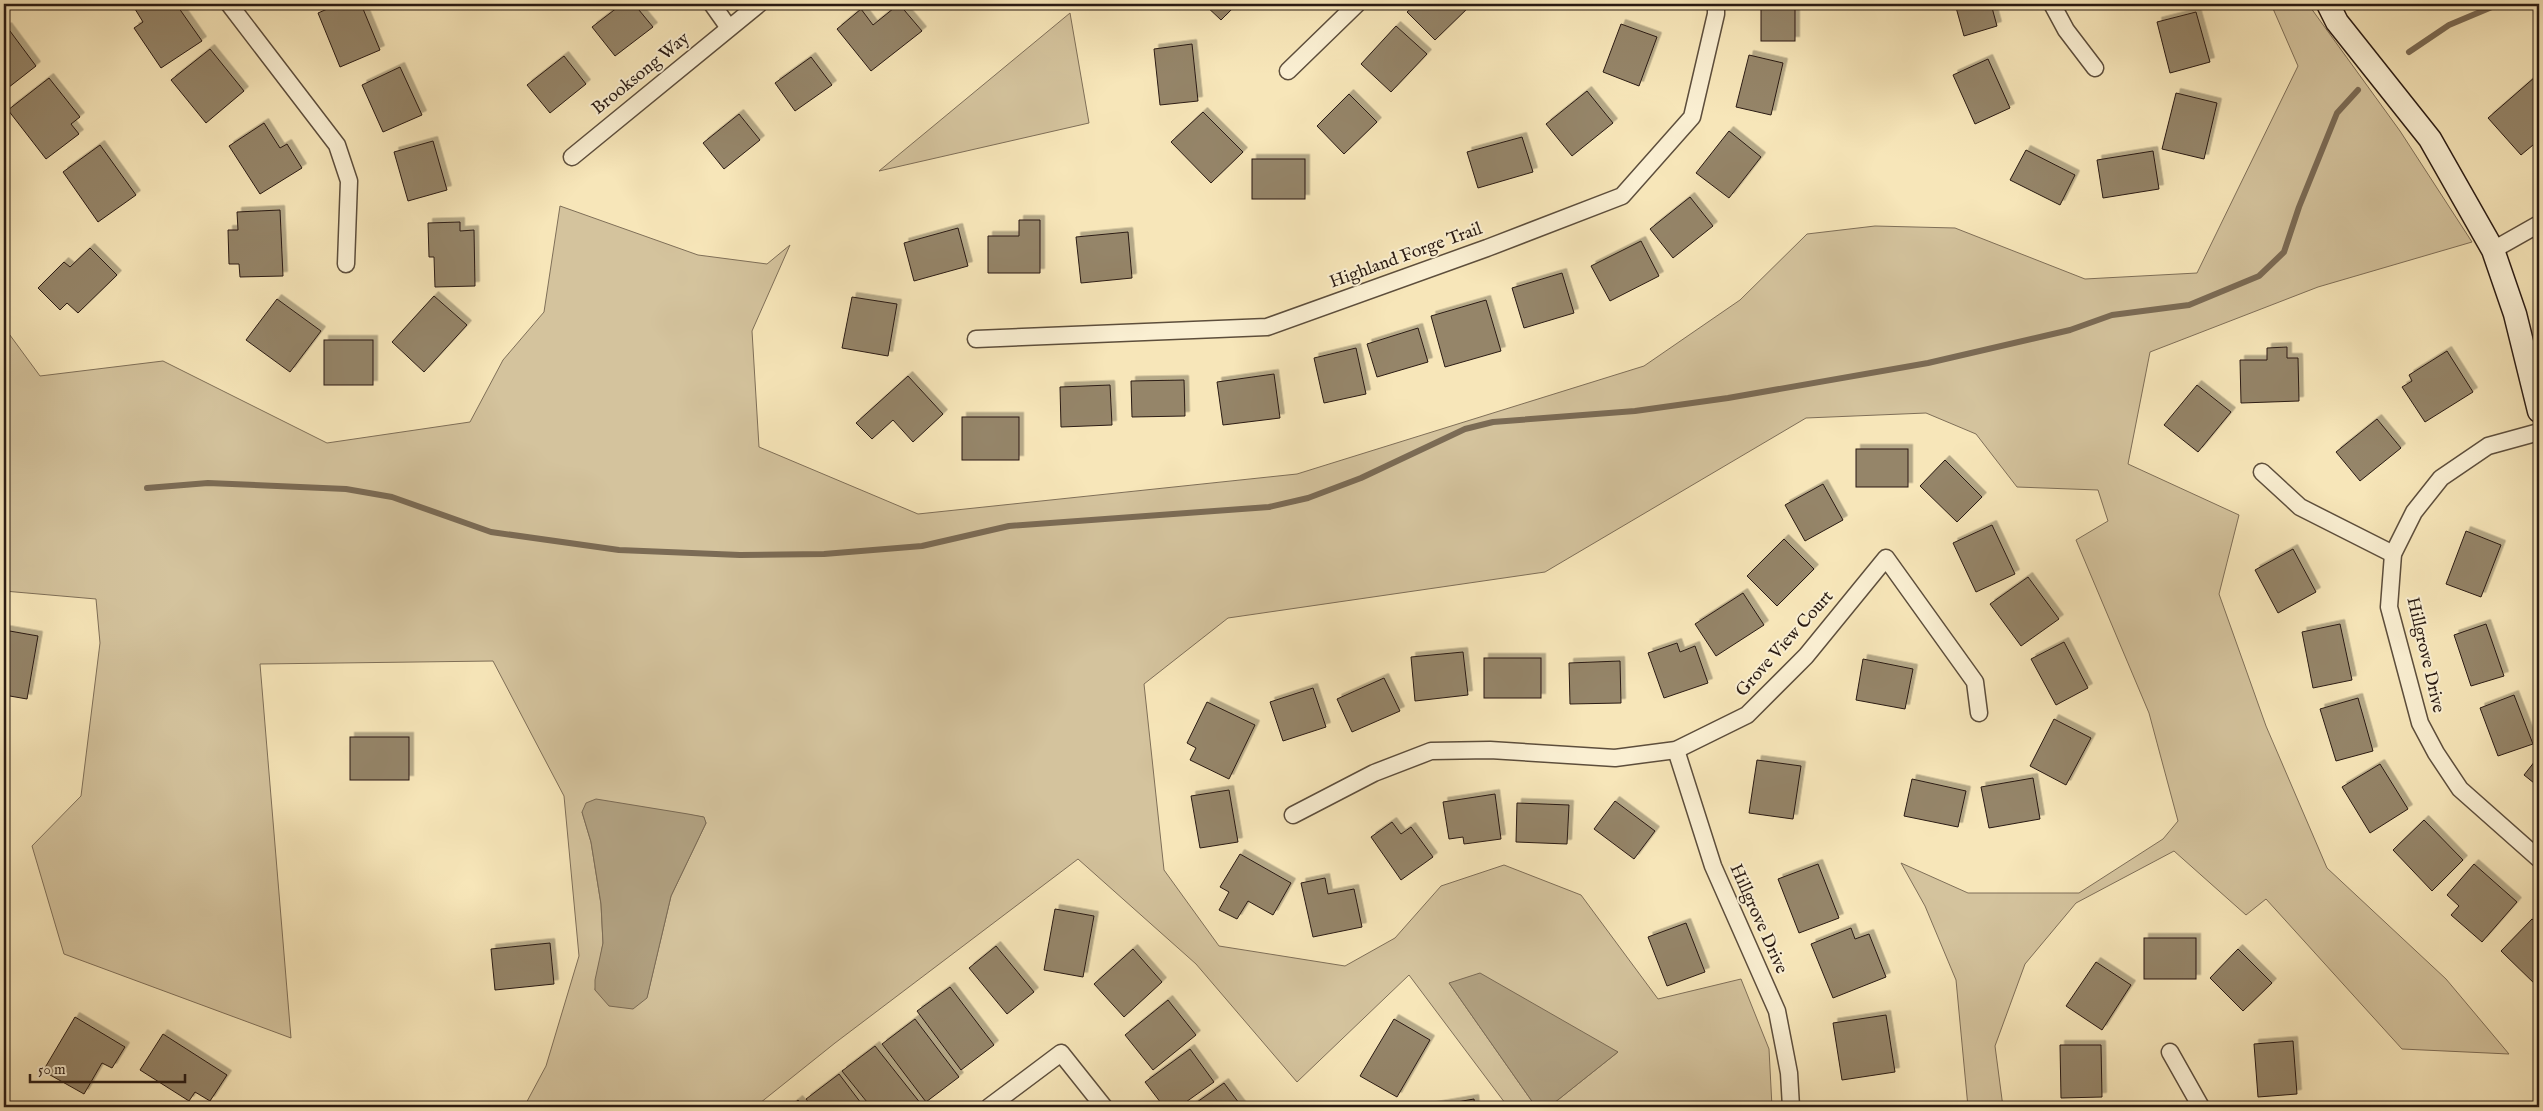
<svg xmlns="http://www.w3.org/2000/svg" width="2543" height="1111" viewBox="0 0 2543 1111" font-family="'IM FELL English',serif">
<defs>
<filter id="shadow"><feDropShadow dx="4.5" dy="-4.5" stdDeviation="0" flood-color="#0004"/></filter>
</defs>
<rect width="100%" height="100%" fill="#f7e6b9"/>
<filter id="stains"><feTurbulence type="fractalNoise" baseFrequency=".004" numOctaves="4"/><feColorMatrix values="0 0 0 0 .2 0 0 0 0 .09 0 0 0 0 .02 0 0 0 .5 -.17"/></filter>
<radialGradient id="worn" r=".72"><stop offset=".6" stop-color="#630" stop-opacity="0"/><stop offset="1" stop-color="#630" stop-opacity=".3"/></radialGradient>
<!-- green -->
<g fill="#d4c39d" stroke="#7f6f58" fill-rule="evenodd">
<path d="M2271,4H2308L2400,131L2472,242L2318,287L2150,352L2128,464L2239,515L2219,594L2266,726L2327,868L2446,979L2509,1054L2402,1049L2266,899L2246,915L2174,851L2076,903L2025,964L1995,1046L2003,1107H1968L1956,980L1925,906L1901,863L1968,893H2079L2163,839L2178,821L2149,713L2076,540L2108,521L2098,490L2017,487L1976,434L1926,413L1806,418L1545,572L1228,618L1144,684L1164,870L1219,946L1345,966L1395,938L1441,886L1504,865L1581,895L1658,999L1741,979L1769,1049L1772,1107H1549L1618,1052L1449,983L1536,1107H1508L1409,975L1297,1082L1196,964L1078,859L835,1043L755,1107H524L546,1066L579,956L564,796L493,661L260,664L291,1038L64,954L32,846L81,796L100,643L96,599L4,591V327L40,376L163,361L327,443L470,422L503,360L544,312L560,206L698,255L767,264L790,245L752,331L759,447L918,514L1297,474L1644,366L1740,300L1807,234L1875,226L1955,228L2085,279L2197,273L2298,66ZM613,803L703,817L706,823L671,896L647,997H602L595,990L603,943L601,904L591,842L582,812Z"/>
<path d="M1070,13L1089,123L879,171Z"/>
</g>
<!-- water -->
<g fill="#b1a181" stroke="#7b6b55">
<path d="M596,799L688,814L704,817L706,823L671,896L647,998L633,1009L609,1006L595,990V980L603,943L601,904L591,842L582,812L586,803Z"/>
<path d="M1480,973L1618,1052L1549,1107H1536L1449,983Z"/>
</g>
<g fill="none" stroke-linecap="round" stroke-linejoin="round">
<!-- stream -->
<g stroke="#7b6b55" stroke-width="6">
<path d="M2409,52L2449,25L2499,4"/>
<path d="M147,488L208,483L346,489L392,497L491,532L619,550L740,555L824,554L922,546L1009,526L1269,507L1308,498L1361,478L1465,429L1493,422L1635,411L1728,398L1928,363L2070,330L2112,315L2189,305L2259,276L2284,252L2299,207L2337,113L2358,90"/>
</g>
</g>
<!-- building -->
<g fill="#958569" stroke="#2a1b13" filter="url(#shadow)">
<path d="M143,4H176L202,41L161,68L134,28L143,22L135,9Z"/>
<path d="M339,4H361L380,50L340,67L318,13Z"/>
<path d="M622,4H634L653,27L615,56L592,27Z"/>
<path d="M899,4L922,31L871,71L837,29L861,9L873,25Z"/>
<path d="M1204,4H1237L1221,20Z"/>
<path d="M1416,4H1472L1435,40L1407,12Z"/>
<rect x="1761" y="4" width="34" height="37"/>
<path d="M1955,4H1991L1997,26L1964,36Z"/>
<path d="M2124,4H2138L2127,9Z"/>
<path d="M2196,12L2210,62L2170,73L2157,22Z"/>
<path d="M1621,24L1657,37L1639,86L1603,72Z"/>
<path d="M1396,26L1427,54L1391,92L1361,64Z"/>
<path d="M7,27L36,66L4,91V29Z"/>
<path d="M1192,44L1198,101L1160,105L1154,49Z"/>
<path d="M210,49L244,91L206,123L171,80Z"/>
<path d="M1749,55L1783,63L1771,115L1736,107Z"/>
<path d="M564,56L586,84L550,113L527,85Z"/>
<path d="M811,57L832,85L795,111L775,83Z"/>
<path d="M1988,59L2010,108L1975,124L1953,75Z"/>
<path d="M400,67L422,115L383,132L362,85Z"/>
<path d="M2535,77L2539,83V140L2521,155L2488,118Z"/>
<path d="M49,78L80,117L71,124L79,134L46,159L8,110Z"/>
<path d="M1587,91L1613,123L1572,156L1546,124Z"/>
<path d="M2176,93L2217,103L2204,159L2162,149Z"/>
<path d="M1349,94L1377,122L1344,154L1317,126Z"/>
<path d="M1203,112L1243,152L1211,183L1171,142Z"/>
<path d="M739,114L760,140L724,169L703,143Z"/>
<path d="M264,123L280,148L287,144L302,168L260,194L229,146Z"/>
<path d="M1729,131L1761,157L1729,198L1696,173Z"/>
<path d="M1522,137L1533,172L1478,188L1467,152Z"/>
<path d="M433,141L447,190L408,201L394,152Z"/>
<path d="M100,145L136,195L98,222L63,172Z"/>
<path d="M2026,150L2075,175L2060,205L2010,180Z"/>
<path d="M2153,151L2159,189L2103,198L2097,160Z"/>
<rect x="1252" y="159" width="53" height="40"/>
<path d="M1690,197L1713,226L1673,258L1650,229Z"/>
<path d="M280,210L283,276L240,277L239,264H229L228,230H238L237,212Z"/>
<path d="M1019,220H1040V273H988V236H1019Z"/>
<path d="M460,222V231L474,230L475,286L435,287L434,257H429L428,223Z"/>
<path d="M958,228L968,266L914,281L904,243Z"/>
<path d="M1128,232L1132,278L1081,283L1076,237Z"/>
<path d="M1641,241L1659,276L1610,301L1591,266Z"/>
<path d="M90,248L117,275L78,313L67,303L60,310L38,288L64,262L70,267Z"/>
<path d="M1562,273L1574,313L1524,328L1512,288Z"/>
<path d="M434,296L467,325L424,372L392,342Z"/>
<path d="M852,297L897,304L888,356L842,348Z"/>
<path d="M277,299L321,331L290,372L246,340Z"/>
<path d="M1486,300L1501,351L1445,367L1431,316Z"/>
<path d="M1418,328L1428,362L1377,377L1367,344Z"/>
<rect x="324" y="340" width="49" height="45"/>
<path d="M2287,347V358H2298L2299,401L2241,403L2240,360H2267V348Z"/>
<path d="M1356,348L1366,394L1324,403L1314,358Z"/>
<path d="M2447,351L2473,392L2425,422L2402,387L2412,381L2409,375Z"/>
<path d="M1274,374L1280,418L1223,425L1217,382Z"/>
<path d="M908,376L943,414L913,442L893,420L872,439L856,423Z"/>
<path d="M1184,380L1185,416L1132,417L1131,381Z"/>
<path d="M1110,385L1112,425L1061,427L1060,387Z"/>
<path d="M2197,385L2231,412L2198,452L2164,425Z"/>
<rect x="962" y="417" width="57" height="43"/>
<path d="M2377,419L2401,448L2360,481L2336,452Z"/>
<rect x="1856" y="449" width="52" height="38"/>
<path d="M1945,460L1982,497L1957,522L1920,486Z"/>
<path d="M1823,484L1843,520L1805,541L1785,505Z"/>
<path d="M1992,525L2015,574L1976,592L1953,543Z"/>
<path d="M2466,531L2501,545L2481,597L2446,584Z"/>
<path d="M1784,539L1814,569L1777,606L1747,576Z"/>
<path d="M2293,549L2316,592L2278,613L2255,570Z"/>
<path d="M2028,577L2059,619L2021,646L1990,604Z"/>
<path d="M1743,593L1764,625L1716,656L1695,624Z"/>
<path d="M2340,624L2352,680L2313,688L2302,632Z"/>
<path d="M2486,624L2504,676L2471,686L2454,635Z"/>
<path d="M4,630L38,636L27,699L4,695Z"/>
<path d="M2064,642L2088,688L2056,705L2031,659Z"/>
<path d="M1677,643L1680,652L1695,646L1708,683L1664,698L1648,653Z"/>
<path d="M1463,652L1468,695L1415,701L1411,657Z"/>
<rect x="1484" y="658" width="57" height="40"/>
<path d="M1863,659L1913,669L1905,709L1856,700Z"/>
<path d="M1620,661L1621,703L1570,704L1569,663Z"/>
<path d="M1384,678L1400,711L1352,732L1337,699Z"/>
<path d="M1313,688L1326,727L1283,741L1270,702Z"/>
<path d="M2514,695L2533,744L2498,756L2480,708Z"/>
<path d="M2358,698L2373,751L2336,761L2320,709Z"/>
<path d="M1207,702L1255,725L1229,779L1190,760L1196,748L1187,743Z"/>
<path d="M2054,719L2091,738L2066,785L2030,766Z"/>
<rect x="350" y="737" width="59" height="43"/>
<path d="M2539,756V787L2524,775Z"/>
<path d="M1757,760L1801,766L1793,819L1749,813Z"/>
<path d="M2380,764L2408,809L2370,833L2342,787Z"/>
<path d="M2033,778L2040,819L1989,828L1981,787Z"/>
<path d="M1912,779L1966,791L1958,827L1904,816Z"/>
<path d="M1229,790L1238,842L1200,848L1191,796Z"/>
<path d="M1495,794L1501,839L1464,844L1463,837L1449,839L1443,802Z"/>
<path d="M1615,801L1655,831L1634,859L1594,829Z"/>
<path d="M1517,803L1569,805L1567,844L1516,842Z"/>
<path d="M2424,820L2463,860L2432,891L2393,850Z"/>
<path d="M1392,822L1401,834L1411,827L1433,857L1401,880L1371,837Z"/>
<path d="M1240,854L1291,883L1273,915L1248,901L1237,919L1219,910L1229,892L1220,887Z"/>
<path d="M1818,864L1839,918L1799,933L1778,879Z"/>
<path d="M2474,864L2517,902L2482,942L2451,915L2459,906L2447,895Z"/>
<path d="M1325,878L1328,894L1354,889L1362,927L1313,937L1301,883Z"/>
<path d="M1055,909L1094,916L1083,977L1044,970Z"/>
<path d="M2532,919L2539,926V988L2501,951Z"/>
<path d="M1686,923L1705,972L1667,986L1648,937Z"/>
<path d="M1851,928L1855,939L1869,934L1886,977L1833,998L1811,944Z"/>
<rect x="2144" y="938" width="52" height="41"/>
<path d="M550,943L554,984L495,990L491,949Z"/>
<path d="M996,946L1034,992L1007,1014L969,968Z"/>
<path d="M1133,949L1162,982L1124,1017L1094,984Z"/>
<path d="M2238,949L2272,983L2243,1011L2210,978Z"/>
<path d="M2096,962L2131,985L2102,1030L2066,1006Z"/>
<path d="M950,987L994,1045L961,1070L917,1011Z"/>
<path d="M1168,1000L1196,1035L1153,1070L1125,1035Z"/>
<path d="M1886,1015L1895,1072L1842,1080L1833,1023Z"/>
<path d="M75,1017L125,1047L112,1068L102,1063L84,1094L43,1071Z"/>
<path d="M915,1019L959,1077L926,1102L882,1044Z"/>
<path d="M1394,1019L1430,1040L1397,1097L1360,1076Z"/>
<path d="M163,1034L227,1075L210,1101L195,1092L189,1101L140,1070Z"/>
<path d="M2293,1041L2297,1094L2258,1097L2254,1044Z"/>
<path d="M2060,1045H2101L2102,1097L2061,1098Z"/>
<path d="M875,1046L921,1104L917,1107H871L842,1071Z"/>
<path d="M1190,1049L1214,1082L1179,1107H1164L1145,1082Z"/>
<path d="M839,1074L864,1107H812L806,1099Z"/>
<path d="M1224,1083L1242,1107H1190Z"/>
<path d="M1474,1099L1475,1107H1428Z"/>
<path d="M798,1100L804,1107H790Z"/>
</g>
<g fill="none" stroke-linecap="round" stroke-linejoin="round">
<!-- street casing -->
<g stroke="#5d4e3c" stroke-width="19">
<g id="street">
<path d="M229,4L337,145L349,181L346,264"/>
<path d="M712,4L729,28"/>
<path d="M2052,4L2066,30L2095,68"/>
<path d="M1288,71L1357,4"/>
<path d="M572,157L759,4"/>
<path d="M2493,250L2539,224"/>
<path d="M976,339L1267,327L1487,248L1622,196L1692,117L1716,14V4"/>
<path d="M2539,432L2488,446L2441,478L2414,512L2393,554L2389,607L2420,723L2436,753L2460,789L2539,859"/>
<path d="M2262,472L2300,507L2393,554"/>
<path d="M1676,750L1713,866L1777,1011L1789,1073L1791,1107"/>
<path d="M1293,815L1374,773L1431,751L1490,750L1615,758L1676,750L1747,715L1806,656L1886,558L1975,682L1979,713"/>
<path d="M2170,1052L2201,1107"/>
<path d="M989,1107L1061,1053L1104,1107"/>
</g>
</g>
<!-- secondary casing -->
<g stroke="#2a1b13" stroke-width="25">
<path id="secondary" d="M2328,4L2337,22L2430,139L2493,250L2515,314L2539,411"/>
</g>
<!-- street -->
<use href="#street" stroke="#faefd2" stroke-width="16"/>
<!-- secondary -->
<use href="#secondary" stroke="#faefd2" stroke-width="22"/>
</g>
<g text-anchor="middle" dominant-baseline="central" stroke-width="4" stroke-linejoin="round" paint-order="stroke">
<!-- street labels -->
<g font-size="18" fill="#2a1b13" stroke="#faefd2">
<text transform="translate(641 74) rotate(-39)">Brooksong Way</text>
<text transform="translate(1406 256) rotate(-20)">Highland Forge Trail</text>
<text transform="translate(1785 644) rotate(-48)">Grove View Court</text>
<text transform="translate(2425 655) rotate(77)">Hillgrove Drive</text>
<text transform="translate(1758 919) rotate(66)">Hillgrove Drive</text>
</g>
</g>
<!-- margin -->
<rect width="2543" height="1111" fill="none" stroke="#f7e6b9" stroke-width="20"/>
<rect x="5" y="5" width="2533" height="1101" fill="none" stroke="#2a1b13" stroke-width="2.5"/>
<rect x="10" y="10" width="2523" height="1091" fill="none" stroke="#2a1b13"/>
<!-- scale -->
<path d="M30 1074v8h155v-8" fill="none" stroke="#2a1b13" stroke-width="2.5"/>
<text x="38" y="1074" font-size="15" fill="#2a1b13" stroke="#faefd2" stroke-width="4" paint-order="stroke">50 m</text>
<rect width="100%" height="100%" filter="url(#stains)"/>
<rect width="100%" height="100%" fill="url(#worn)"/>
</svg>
